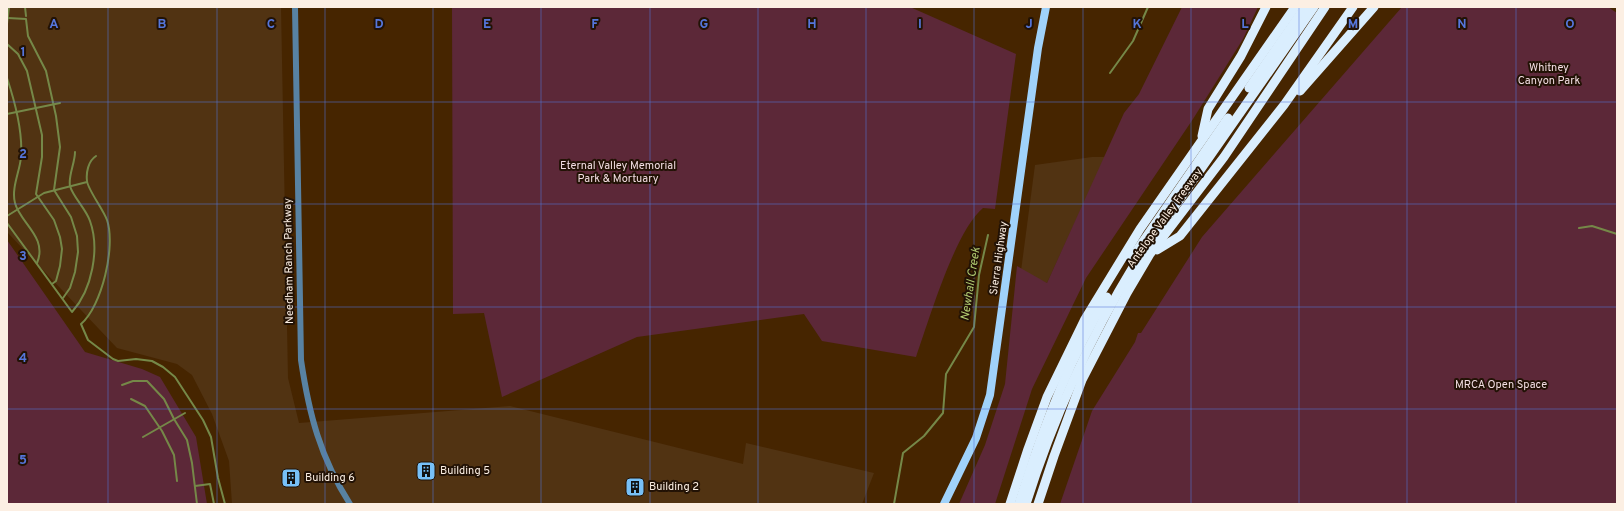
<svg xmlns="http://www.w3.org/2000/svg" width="1624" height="511" viewBox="0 0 1624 511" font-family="Overpass,sans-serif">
<rect width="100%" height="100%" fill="#462500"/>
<!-- built -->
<g fill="#513312">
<path d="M7,7H281L288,378L299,423L510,406L743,464L746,443L874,473L862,504H232L229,461L212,414L192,375L177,364L117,348L7,232Z"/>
<path d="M1092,157H1105L1047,283L1021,271L1035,165Z"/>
</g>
<!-- green -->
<g fill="#5c2838">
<path d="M452,7H910L1016,54L995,209L983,208C955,231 929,320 916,357L822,341L804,314L637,337L502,397L484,313L453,314Z"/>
<path d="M1182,7H1258L1243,39L1193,119L1086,278L1032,389L995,504H959L985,445L1005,384L1017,266L1047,283L1124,113L1139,94Z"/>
<path d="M1402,7H1608L1617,13V504H1060L1092,411L1135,342L1138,333H1141L1202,237Z"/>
<path d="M7,240L85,352L142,369L160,377L196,437L207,504H7Z"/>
</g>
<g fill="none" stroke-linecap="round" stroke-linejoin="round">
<!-- stream -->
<g stroke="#758848" stroke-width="2">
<path d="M25,7L26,16"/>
<path d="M8,18L26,19L28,36L46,71L56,116L60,147L54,190L71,217L77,236L78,252L75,272L70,288L63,298"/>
<path d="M7,24L9,7"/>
<path d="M7,44L18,54L27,71L42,135V157L36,194L54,220L60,237L62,249L60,266L56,281L52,284"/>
<path d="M1110,73L1133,41L1148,7"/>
<path d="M7,78C15,102 23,131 21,157C20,171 11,188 15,203C20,223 48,237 37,263"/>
<path d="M7,114L60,103"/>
<path d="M96,156C88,161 86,173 87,181C88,190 103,209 107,220C116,246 102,306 81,324L88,340L113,359L118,361L136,359L152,361L163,367L175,377L203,420L211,437L218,478L225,504"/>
<path d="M7,216L44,193L87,182"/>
<path d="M7,223L72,312C92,290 100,249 90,221C86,209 73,197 70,186C68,176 75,163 75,152"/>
<path d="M1579,228L1592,226L1617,234"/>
<path d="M122,385L133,381H147L164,399L174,419L187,440L192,463L197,504"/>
<path d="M131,399L145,406L162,431L174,455L177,481"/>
<path d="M143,437L185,413"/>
<path d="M195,486L210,484L214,504"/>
<path d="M894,504L903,453L924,436L943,413L946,374L974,327L979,275L988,235"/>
</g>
<!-- minor -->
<path stroke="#5882a2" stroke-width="6" d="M295,7L301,360C309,414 320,457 350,504"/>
<!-- major -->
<path stroke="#a0d2fa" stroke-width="8" d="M944,504L976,438L990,395L1038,48L1046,7"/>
<!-- highway -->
<g stroke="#daeefe" stroke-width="9">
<path d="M1249,88L1305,7"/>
<path d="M1300,91L1374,7"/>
<path d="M1202,136L1208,109L1241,56L1266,7"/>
<path d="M1157,250L1180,236L1284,105L1353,7"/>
<path d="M1131,259L1228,118"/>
<path d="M1010,504L1028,449L1047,397L1085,319L1140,229L1295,7"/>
<path d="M1019,504C1041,432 1068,361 1107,297"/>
<path d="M1026,504C1053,418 1089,339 1136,262L1314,7"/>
<path d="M1038,504L1054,456L1082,380L1127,293L1150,254L1224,157L1325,7"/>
</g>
</g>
<!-- grid -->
<path fill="none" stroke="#5576db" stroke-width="1" stroke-opacity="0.55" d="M108,7V504M217,7V504M325,7V504M433,7V504M541,7V504M650,7V504M758,7V504M866,7V504M974,7V504M1083,7V504M1191,7V504M1299,7V504M1407,7V504M1516,7V504M7,102H1617M7,204H1617M7,307H1617M7,409H1617"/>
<!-- icons -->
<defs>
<g id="building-square" transform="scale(1)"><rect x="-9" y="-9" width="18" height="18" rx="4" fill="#77c0f7" stroke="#221205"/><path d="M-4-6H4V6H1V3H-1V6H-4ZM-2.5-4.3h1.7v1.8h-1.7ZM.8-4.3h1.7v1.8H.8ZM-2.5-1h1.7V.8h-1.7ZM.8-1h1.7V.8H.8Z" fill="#111"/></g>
</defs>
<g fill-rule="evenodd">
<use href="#building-square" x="426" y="471"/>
<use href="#building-square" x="291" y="478"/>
<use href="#building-square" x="635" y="487"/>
</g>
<g text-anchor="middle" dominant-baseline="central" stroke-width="4" stroke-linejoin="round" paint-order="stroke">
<!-- park labels -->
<g font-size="11" fill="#f3dee3" stroke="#221205">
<text x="1549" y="68">Whitney<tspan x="1549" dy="13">Canyon Park</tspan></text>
<text x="618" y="166">Eternal Valley Memorial<tspan x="618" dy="13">Park &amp; Mortuary</tspan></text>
<text x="1501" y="385">MRCA Open Space</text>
</g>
<!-- street labels -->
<g font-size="11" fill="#fcefe3" stroke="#221205">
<text transform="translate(1165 218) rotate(-54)">Antelope Valley Freeway</text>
<text transform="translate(999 258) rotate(-82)">Sierra Highway</text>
<text transform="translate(289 261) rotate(-91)">Needham Ranch Parkway</text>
</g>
<!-- poi labels -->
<g font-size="11" fill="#fcefe3" stroke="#221205" text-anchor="start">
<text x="440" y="471">Building 5</text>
<text x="305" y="478">Building 6</text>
<text x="649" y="487">Building 2</text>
</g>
<!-- water labels -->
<g font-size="12" font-style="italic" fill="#b3ce73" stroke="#221205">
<text transform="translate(971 284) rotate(-81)">Newhall Creek</text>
</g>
</g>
<g font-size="13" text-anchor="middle" font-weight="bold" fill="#5576db" stroke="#221205" stroke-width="4" stroke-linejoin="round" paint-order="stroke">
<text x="54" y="28">A</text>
<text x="162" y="28">B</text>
<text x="271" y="28">C</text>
<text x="379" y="28">D</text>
<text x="487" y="28">E</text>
<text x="595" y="28">F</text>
<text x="704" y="28">G</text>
<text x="812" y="28">H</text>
<text x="920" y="28">I</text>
<text x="1029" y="28">J</text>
<text x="1137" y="28">K</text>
<text x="1245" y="28">L</text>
<text x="1353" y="28">M</text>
<text x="1462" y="28">N</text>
<text x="1570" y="28">O</text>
<text x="23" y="56">1</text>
<text x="23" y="158">2</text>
<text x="23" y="260">3</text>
<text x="23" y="362">4</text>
<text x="23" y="464">5</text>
</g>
<!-- border -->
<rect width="1624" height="511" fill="none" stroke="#fcefe3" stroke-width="16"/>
</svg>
